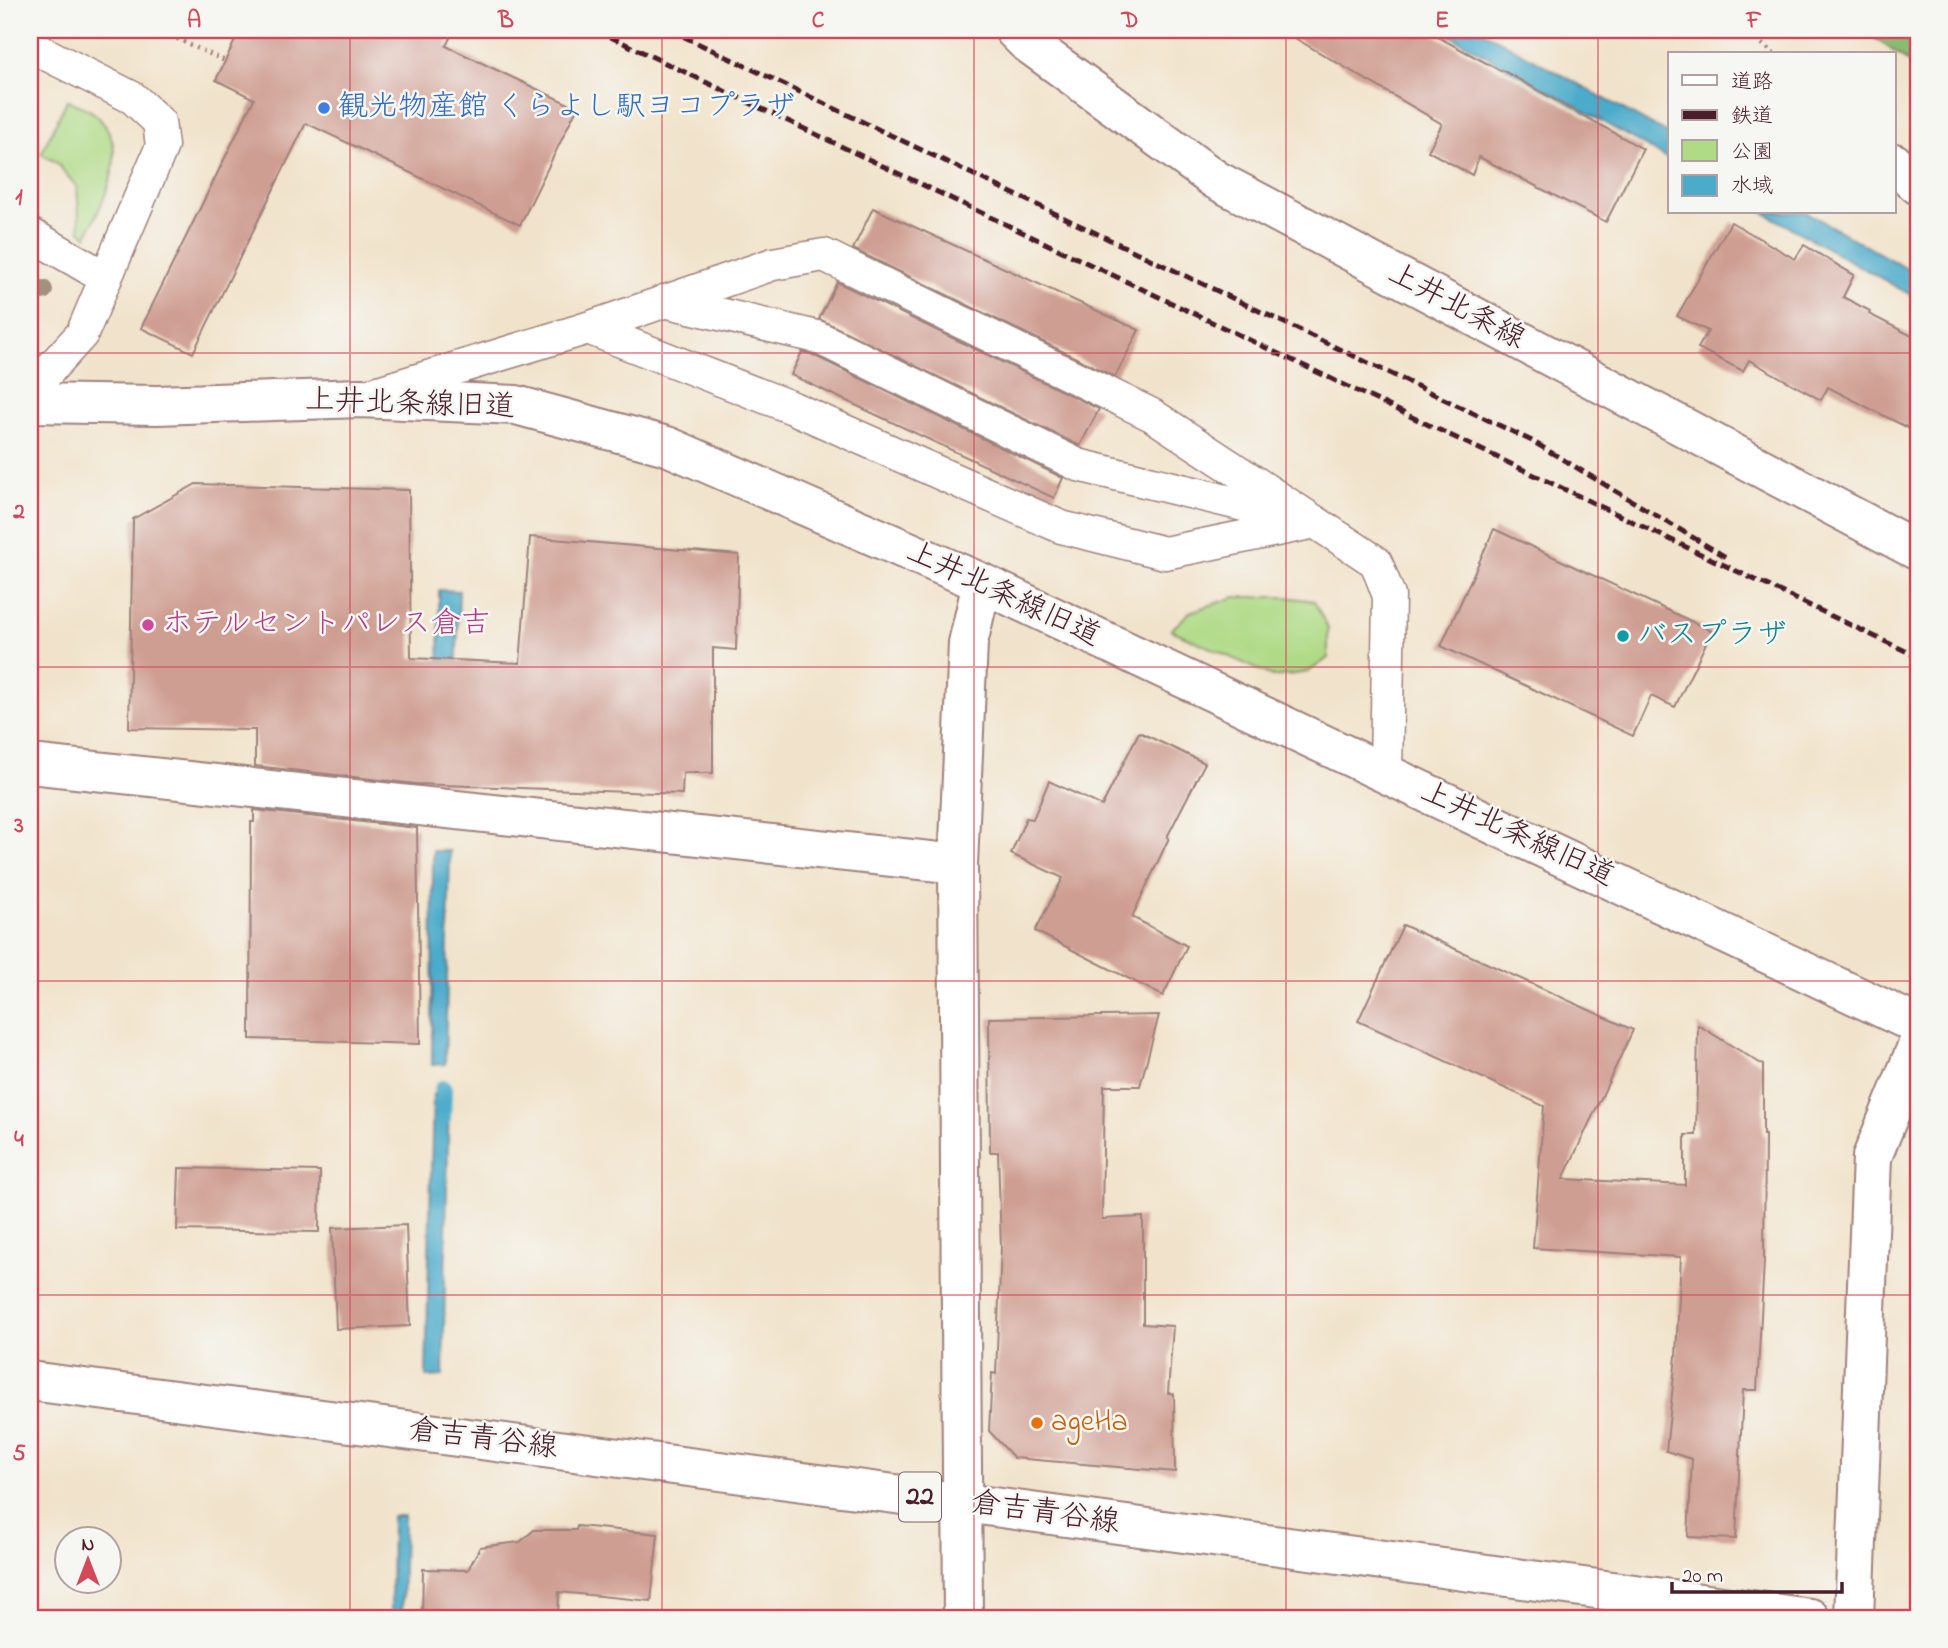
<svg xmlns="http://www.w3.org/2000/svg" width="1948" height="1648" viewBox="0 0 1948 1648" font-family="'Indie Flower','Klee One',sans-serif">
<rect width="100%" height="100%" fill="#f6f6f2"/>
<filter id="ink" filterUnits="userSpaceOnUse"><feTurbulence type="fractalNoise" baseFrequency=".0143" numOctaves="2"/><feDisplacementMap in="SourceGraphic" scale="14" xChannelSelector="R" yChannelSelector="G"/><feConvolveMatrix kernelMatrix="1 2 1 2 8 2 1 2 1" color-interpolation-filters="sRGB"/></filter>
<filter id="wash" filterUnits="userSpaceOnUse"><feTurbulence type="fractalNoise" baseFrequency=".00686" numOctaves="4" result="noise"/><feDisplacementMap in="SourceGraphic" scale="28" xChannelSelector="R" yChannelSelector="G"/><feGaussianBlur stdDeviation="1.57" result="paint"/><feColorMatrix in="noise" values="0 0 0 0 0 0 0 0 0 0 0 0 0 0 0 0 0 1.4 0 .05"/><feComposite in="paint" operator="in"/></filter>
<g filter="url(#wash)">
<rect width="100%" height="100%" fill="#f1e3cb"/>
<!-- green -->
<g fill="#afda86" stroke="#7c7c58" stroke-width="2">
<path d="M67,100C76,104 89,108 96,115C134,150 103,198 87,236L80,231L77,187L56,162L41,154Z"/>
<path d="M1235,597H1286L1314,601L1328,629V658L1308,672L1274,677L1171,630L1190,612Z"/>
</g>
<!-- forest -->
<path fill="#8bba73" stroke="#6a6c4f" stroke-width="2" d="M1864,30H1918V69Z"/>
<!-- water -->
<g fill="#4babca" stroke="#4a657a" stroke-width="2">
<path d="M1441,30H1481L1670,135V160Z"/>
<path d="M1763,212H1806L1918,275V299Z"/>
<path d="M439,590L459,591L455,717L440,720Z"/>
<path d="M433,851H450L445,1064L432,1065Z"/>
<path d="M433,1094L449,1095L443,1376L426,1377Z"/>
<path d="M392,1516H404L402,1618H391Z"/>
</g>
<g fill="none" stroke-linecap="round" stroke-linejoin="round">
<!-- stream -->
<path stroke="#4babca" stroke-width="18" d="M442,1118L443,1089"/>
</g>
<g id="blocks">
<!-- building -->
<g fill="#cf9e92">
<path d="M240,30H454L446,46L577,108L520,225L306,123L193,353L141,328L254,99L216,80Z"/>
<path d="M1281,30H1425L1501,71L1502,70L1643,149L1606,222L1479,157L1472,175L1428,151L1442,124Z"/>
<path d="M873,208L1139,330L1115,377L853,249Z"/>
<path d="M1731,222L1795,259L1804,245L1854,275L1843,297L1870,311L1869,314L1918,339V433L1828,387L1821,400L1749,360L1743,371L1698,348L1708,331L1677,316Z"/>
<path d="M837,282L1099,409L1080,446L819,319Z"/>
<path d="M802,352L811,354L1063,478L1054,498L791,375Z"/>
<path d="M196,484L409,490L411,658L520,663L530,537L739,555L736,650L713,648V773H683L682,794L416,784L255,766V730L129,728L133,519Z"/>
<path d="M1494,529L1712,631L1675,707L1651,696L1633,736L1441,646Z"/>
<path d="M1139,732L1205,763L1167,837L1169,838L1132,917L1187,946L1163,996L1035,931L1063,878L1011,854L1026,818L1033,819L1049,781L1102,806Z"/>
<path d="M254,810L417,828L420,1044L250,1039L251,822H254Z"/>
<path d="M1403,925L1633,1030L1563,1179L1685,1185V1135H1696L1698,1025L1763,1065V1135H1765L1764,1261L1757,1390H1743L1736,1539L1688,1537L1692,1459L1666,1451L1676,1356L1681,1257L1533,1248L1544,1106L1358,1021Z"/>
<path d="M1159,1015L1140,1086H1104L1102,1219L1143,1217V1324L1173,1326L1168,1393L1174,1394L1175,1472L1014,1458L989,1431L992,1373L996,1374L1001,1247L998,1152H990L989,1018Z"/>
<path d="M179,1168L320,1171L319,1232L177,1230Z"/>
<path d="M406,1225L410,1326L336,1329L332,1228Z"/>
<path d="M577,1526L658,1534L651,1601L559,1592L558,1618H422L423,1569L468,1570L480,1547L520,1542L534,1530H576Z"/>
</g>
</g>
</g>
<g filter="url(#ink)">
<use href="#blocks" fill-opacity="0" stroke="#9e817b" stroke-width="2"/>
<g fill="none" stroke-linecap="round" stroke-linejoin="round">
<!-- service casing -->
<g stroke="#9e817b" stroke-width="35">
<g id="service">
<path d="M30,46L133,98L159,122L162,146L82,334L30,391"/>
<path d="M30,234L106,278"/>
<path d="M664,301L817,337L1078,465L1293,517"/>
<path d="M588,328L773,264L824,255L1152,415L1376,562L1389,596L1386,773"/>
<path d="M372,394L588,328L793,408L1061,527L1165,553L1315,522"/>
</g>
</g>
<!-- minor casing -->
<g stroke="#9e817b" stroke-width="42">
<g id="minor">
<path d="M1894,163L1918,185"/>
<path d="M30,764L958,864L968,643L982,583"/>
<path d="M958,864L963,1618"/>
</g>
</g>
<!-- tertiary casing -->
<g stroke="#9e817b" stroke-width="42">
<g id="tertiary">
<path d="M30,403L157,405L360,398L516,405L667,446L982,583L1918,1025"/>
<path d="M1854,1618L1872,1157L1918,1044"/>
</g>
</g>
<!-- secondary casing -->
<g stroke="#9e817b" stroke-width="42">
<path id="secondary" d="M1014,30L1026,42L1216,180L1918,551"/>
</g>
<!-- primary casing -->
<g stroke="#9e817b" stroke-width="42">
<path id="primary" d="M30,1381L964,1503L1810,1618"/>
</g>
<!-- path -->
<g stroke="#9e817b" stroke-width="4.5" stroke-dasharray="2 5" stroke-linecap="butt">
<path d="M158,30L225,61"/>
<path d="M1746,30L1774,54"/>
</g>
<!-- service -->
<use href="#service" stroke="#fff" stroke-width="32"/>
<!-- minor -->
<use href="#minor" stroke="#fff" stroke-width="38"/>
<!-- tertiary -->
<use href="#tertiary" stroke="#fff" stroke-width="38"/>
<!-- secondary -->
<use href="#secondary" stroke="#fff" stroke-width="38"/>
<!-- primary -->
<use href="#primary" stroke="#fff" stroke-width="38"/>
<!-- rail -->
<g stroke="#4a1f2b" stroke-width="5" stroke-dasharray="10 5" stroke-linecap="butt">
<path d="M596,30L1918,657"/>
<path d="M670,30L1532,441L1729,559"/>
</g>
</g>
<!-- trees -->
<circle fill="#a39180" cx="43" cy="290" r="10"/>
</g>
<!-- grid -->
<path fill="none" stroke="#d1495b" stroke-width="2" stroke-opacity="0.55" d="M350,30V1618M662,30V1618M974,30V1618M1286,30V1618M1598,30V1618M30,353H1918M30,667H1918M30,981H1918M30,1295H1918"/>
<!-- markers -->
<circle fill="#3f7fe0" stroke="#f6f6f2" stroke-width="2.5" cx="324" cy="108" r="7"/>
<circle fill="#d1479c" stroke="#f6f6f2" stroke-width="2.5" cx="148" cy="625" r="7"/>
<circle fill="#0f9aa8" stroke="#f6f6f2" stroke-width="2.5" cx="1623" cy="636" r="7"/>
<circle fill="#e8710a" stroke="#f6f6f2" stroke-width="2.5" cx="1037" cy="1423" r="7"/>
<g text-anchor="middle" dominant-baseline="central" stroke-width="5" stroke-linejoin="round" paint-order="stroke">
<!-- shield labels -->
<rect fill="#f6f6f2" stroke="#7e6067" stroke-width="2" x="899" y="1472.5" width="42" height="49" rx="5"/>
<g font-size="28" font-weight="bold" fill="#4a1f2b">
<text x="920" y="1497">22</text>
</g>
<!-- shop labels -->
<g font-size="30" fill="#366cbe" stroke="#f6f6f2" text-anchor="start">
<text x="338" y="108">観光物産館 くらよし駅ヨコプラザ</text>
</g>
<!-- street labels -->
<g font-size="30" fill="#4a1f2b" stroke="#f6f6f2">
<text transform="translate(1456 307) rotate(28)">上井北条線</text>
<text transform="translate(410 405) rotate(2)">上井北条線旧道</text>
<text transform="translate(1003 595) rotate(25)">上井北条線旧道</text>
<text transform="translate(1517 835) rotate(25)">上井北条線旧道</text>
<text transform="translate(483 1440) rotate(7)">倉吉青谷線</text>
<text transform="translate(1045 1514) rotate(8)">倉吉青谷線</text>
</g>
<!-- hotel labels -->
<g font-size="30" fill="#b23c85" stroke="#f6f6f2" text-anchor="start">
<text x="162" y="625">ホテルセントパレス倉吉</text>
</g>
<!-- culture labels -->
<g font-size="30" fill="#0d838f" stroke="#f6f6f2" text-anchor="start">
<text x="1637" y="636">バスプラザ</text>
</g>
<!-- food labels -->
<g font-size="30" fill="#c56008" stroke="#f6f6f2" text-anchor="start">
<text x="1051" y="1423">ageHa</text>
</g>
</g>
<!-- margin -->
<rect width="1948" height="1648" fill="none" stroke="#f6f6f2" stroke-width="77"/>
<!-- legend -->
<rect x="1668" y="52" width="228" height="161" fill="#f6f6f2" stroke="#b1a0a2" stroke-width="2"/>
<rect x="1682" y="75" width="35" height="10" fill="#ffffff" stroke="#b1a0a2" stroke-width="2"/>
<text x="1731" y="88" font-size="21" fill="#4a1f2b">道路</text>
<rect x="1682" y="110" width="35" height="10" fill="#4a1f2b" stroke="#b1a0a2" stroke-width="2"/>
<text x="1731" y="122" font-size="21" fill="#4a1f2b">鉄道</text>
<rect x="1682" y="140" width="35" height="21" fill="#afda86" stroke="#b1a0a2" stroke-width="2"/>
<text x="1731" y="158" font-size="21" fill="#4a1f2b">公園</text>
<rect x="1682" y="175" width="35" height="21" fill="#4babca" stroke="#b1a0a2" stroke-width="2"/>
<text x="1731" y="192" font-size="21" fill="#4a1f2b">水域</text>
<!-- north arrow -->
<g transform="translate(88 1560)"><circle r="33" fill="#f6f6f2" stroke="#b1a0a2" stroke-width="2"/>
<path d="M0-5L12 26L0 18L-12 26Z" fill="#d1495b"/>
<text y="-10" font-size="19" font-weight="bold" text-anchor="middle" fill="#4a1f2b">N</text>
</g>
<!-- scale -->
<path d="M1672 1582v10h170v-10" fill="none" stroke="#4a1f2b" stroke-width="3.5"/>
<text x="1682" y="1582" font-size="21" fill="#4a1f2b" stroke="#f6f6f2" stroke-width="5" paint-order="stroke">20 m</text>
<rect x="38" y="38" width="1872" height="1572" fill="none" stroke="#d1495b" stroke-width="2.5"/>
<g font-size="23" text-anchor="middle" font-weight="bold" fill="#d1495b">
<text x="194" y="27">A</text>
<text x="506" y="27">B</text>
<text x="818" y="27">C</text>
<text x="1130" y="27">D</text>
<text x="1442" y="27">E</text>
<text x="1754" y="27">F</text>
<text x="19" y="204">1</text>
<text x="19" y="518">2</text>
<text x="19" y="832">3</text>
<text x="19" y="1146">4</text>
<text x="19" y="1460">5</text>
</g>
</svg>
